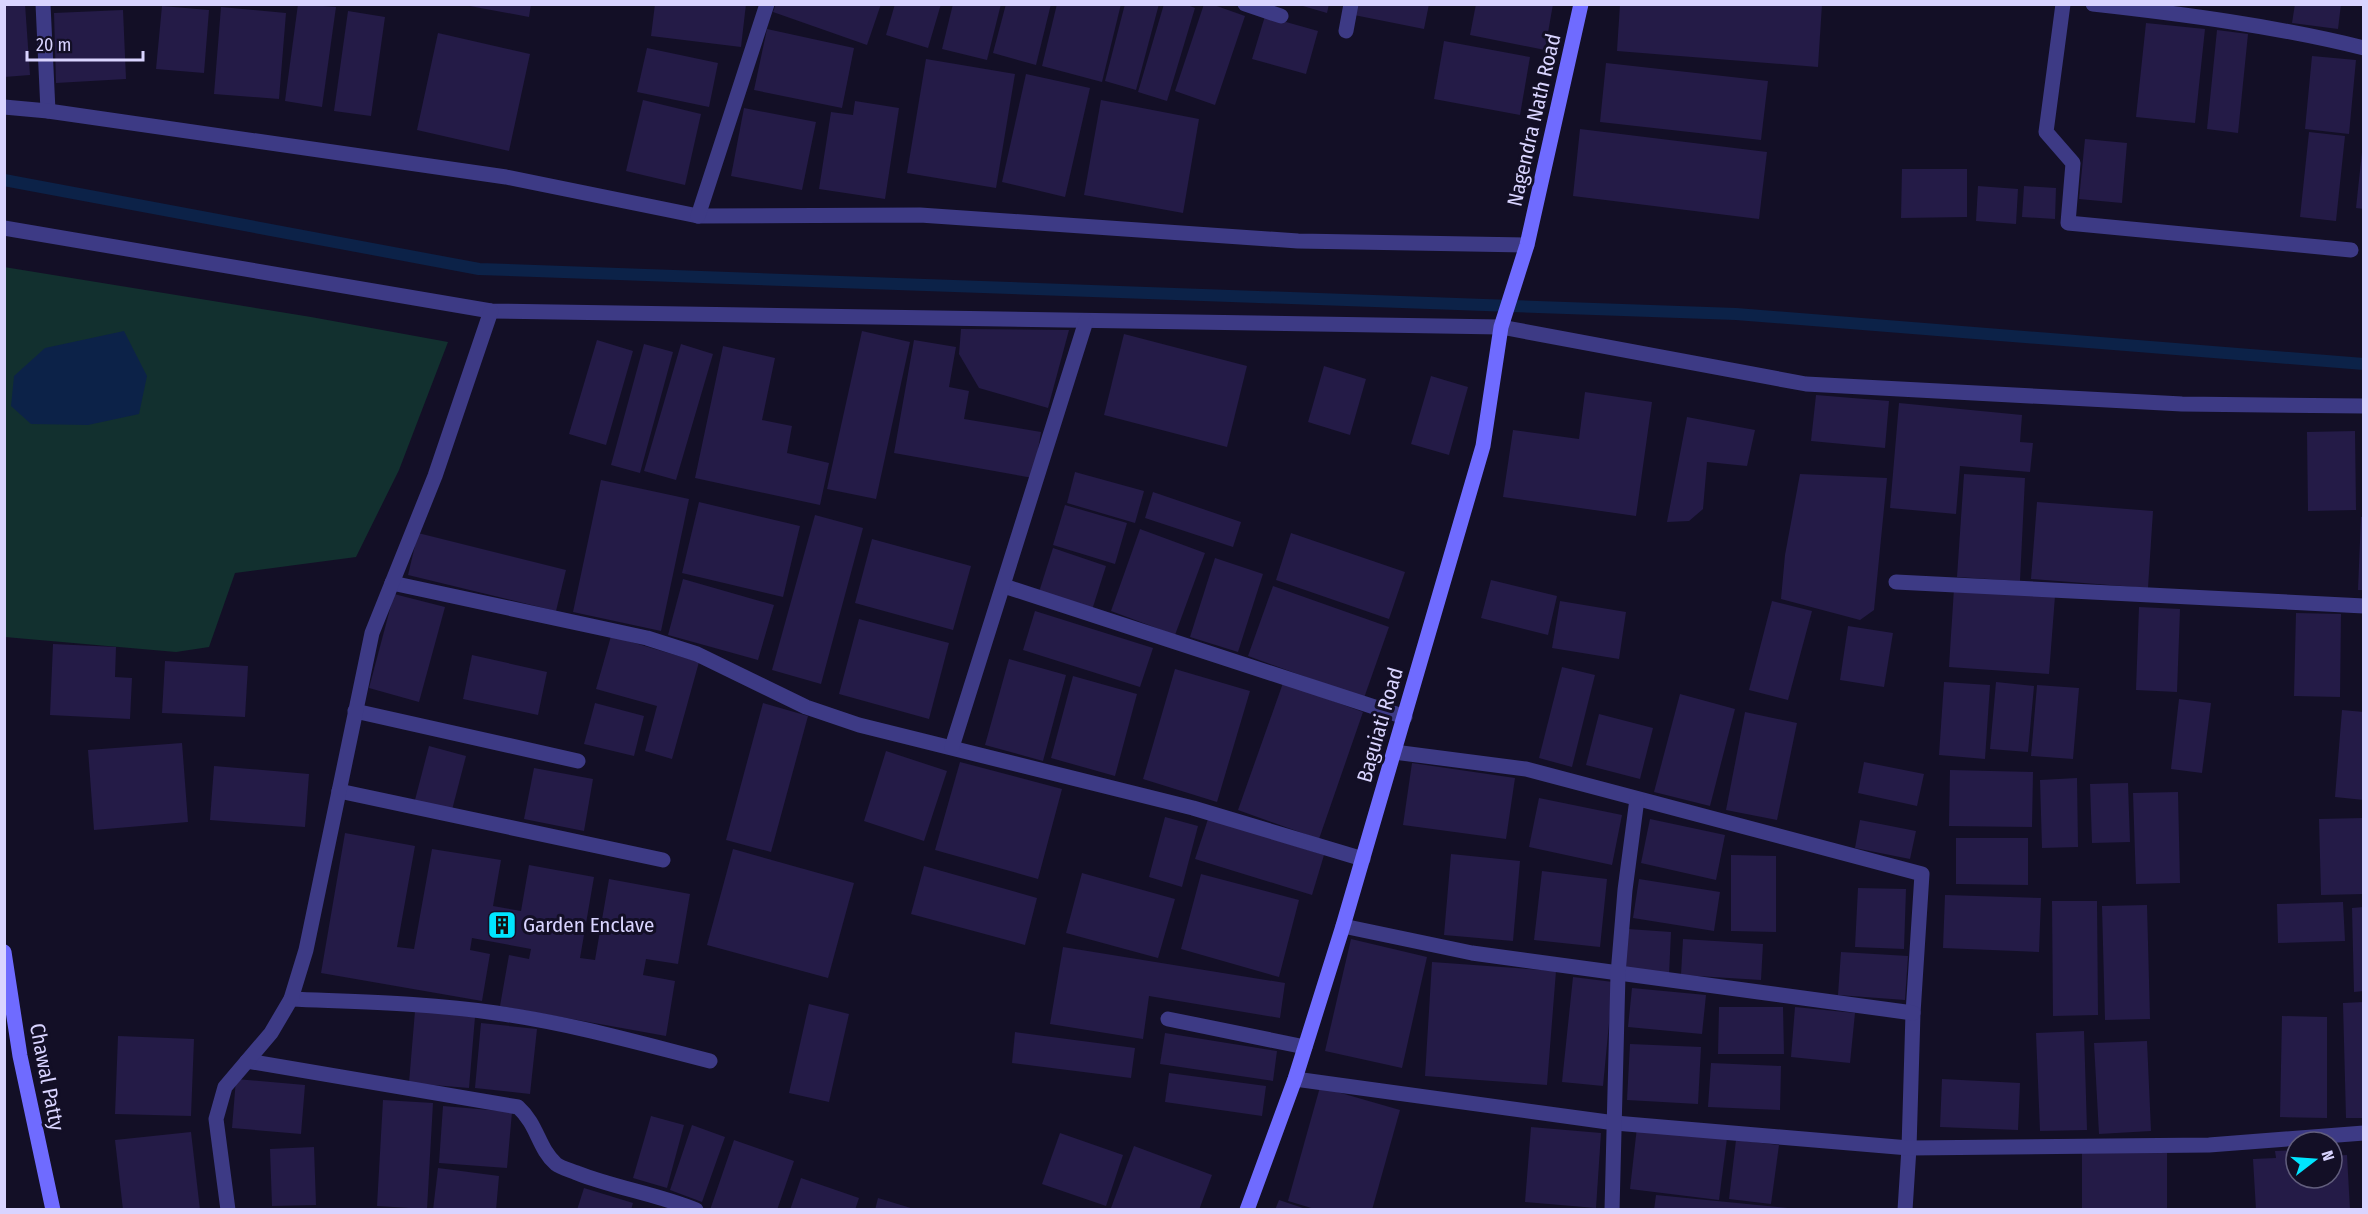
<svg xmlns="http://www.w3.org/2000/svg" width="2368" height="1214" viewBox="0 0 2368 1214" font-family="'Fira Sans Condensed',sans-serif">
<rect width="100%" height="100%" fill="#130f26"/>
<!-- green -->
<path fill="#12302f" d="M4,267L311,317L448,342L399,470L356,557L235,573L209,647L176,652L5,637Z"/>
<!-- water -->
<path fill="#0c2248" d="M124,331L147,376L139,414L88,425L31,424L11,406L14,376L45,348Z"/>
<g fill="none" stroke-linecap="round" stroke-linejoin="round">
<!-- stream -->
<path stroke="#0c2248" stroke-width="12" d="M4,180L479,269L1736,314L2364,364"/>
</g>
<!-- building -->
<g fill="#241b47">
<path d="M4,4H25L30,75L4,77Z"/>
<path d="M298,4L336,7L322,107L285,101Z"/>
<path d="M459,4H531L529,17Z"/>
<path d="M655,4H746L741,47L651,36Z"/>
<path d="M776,4H881L867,45L773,12Z"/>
<path d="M895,4H941L928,48L886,35Z"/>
<path d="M953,4H1001L987,60L942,49Z"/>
<path d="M1006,4H1051L1036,65L993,53Z"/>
<path d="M1057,4H1121L1102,82L1042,66Z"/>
<path d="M1125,4H1159L1136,90L1105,81Z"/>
<path d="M1164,4H1185L1195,8L1167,101L1138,92Z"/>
<path d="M1204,4H1211L1245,16L1215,105L1175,91Z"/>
<path d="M1296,4H1329L1327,13Z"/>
<path d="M1356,4H1429L1424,29L1354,15Z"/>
<path d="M1476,4H1553L1545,50L1470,35Z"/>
<path d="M1620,4H1822L1818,67L1617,51Z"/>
<path d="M2295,4H2341L2338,29L2292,23Z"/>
<path d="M162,6L209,10L204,73L156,69Z"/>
<path d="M221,7L286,13L279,99L214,94Z"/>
<path d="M123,10L126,79L56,83L54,13Z"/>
<path d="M348,11L385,17L371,116L334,111Z"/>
<path d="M1265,16L1318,31L1306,74L1252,59Z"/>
<path d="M2146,23L2205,29L2195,123L2136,117Z"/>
<path d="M767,29L854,48L842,108L754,90Z"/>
<path d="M2217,30L2248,34L2238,133L2207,129Z"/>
<path d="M438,33L530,54L509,151L417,130Z"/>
<path d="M1444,41L1530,57L1520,115L1434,99Z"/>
<path d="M647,48L718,63L709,107L637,92Z"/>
<path d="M2312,56L2356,60L2349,134L2305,129Z"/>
<path d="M926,59L1015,74L996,188L907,173Z"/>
<path d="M1606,63L1768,81L1761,140L1600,122Z"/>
<path d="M1026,74L1090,88L1065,197L1002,182Z"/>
<path d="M643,100L701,114L685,185L626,171Z"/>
<path d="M1101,100L1199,119L1183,213L1084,195Z"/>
<path d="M855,101L899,108L885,199L819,189L831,112L853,115Z"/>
<path d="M744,108L816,122L802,190L731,176Z"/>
<path d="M1580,129L1767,152L1759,219L1573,196Z"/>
<path d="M2309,132L2345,136L2336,221L2300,217Z"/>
<path d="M2085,139L2127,143L2122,203L2079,199Z"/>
<path d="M2362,152L2364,153V209L2356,208Z"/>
<path d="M1902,169H1967V217L1901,218Z"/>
<path d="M1978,186L2018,189L2016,224L1976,221Z"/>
<path d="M2024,186L2056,188L2055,219L2022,217Z"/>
<path d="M961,329L1069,330L1048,408L979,388L959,354Z"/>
<path d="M862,331L910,342L876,499L827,489Z"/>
<path d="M1124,334L1247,366L1227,447L1104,415Z"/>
<path d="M597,340L633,351L606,445L569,434Z"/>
<path d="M914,340L956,347L949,387L969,391L964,419L1041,432L1033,478L894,453Z"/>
<path d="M644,344L673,352L640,473L611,465Z"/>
<path d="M681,344L713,354L676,480L644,471Z"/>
<path d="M723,346L775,358L762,420L792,426L787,453L829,463L820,505L695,478Z"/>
<path d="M1324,366L1366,379L1350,435L1308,422Z"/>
<path d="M1431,376L1468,387L1449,455L1411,444Z"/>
<path d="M1585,392L1652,402L1636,516L1503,497L1513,430L1579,439Z"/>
<path d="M1816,395L1889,401L1885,448L1811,441Z"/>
<path d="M1899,403L2022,415L2020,442L2033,443L2030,472L1960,466L1956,514L1890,508Z"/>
<path d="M1687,417L1755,430L1747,466L1707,462L1703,509L1689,521L1667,522Z"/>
<path d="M2355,431L2356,510L2308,511L2307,432Z"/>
<path d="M1075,472L1144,491L1135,523L1067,503Z"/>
<path d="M1800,474L1887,478L1874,610L1860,620L1781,599L1785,555Z"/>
<path d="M1964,474L2025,478L2020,581L1957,577Z"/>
<path d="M601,480L689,499L661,631L573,612Z"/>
<path d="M1153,492L1241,522L1233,547L1145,518Z"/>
<path d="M699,502L800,526L783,597L682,573Z"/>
<path d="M2037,502L2153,511L2148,588L2031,579Z"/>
<path d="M1065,505L1127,523L1115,564L1053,545Z"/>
<path d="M815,515L863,528L821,684L772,670Z"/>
<path d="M2361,517H2364V590H2358Z"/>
<path d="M1140,529L1205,553L1175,635L1111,611Z"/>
<path d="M418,533L566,570L556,611L408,575Z"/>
<path d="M1291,533L1405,572L1389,619L1276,580Z"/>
<path d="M872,539L971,566L953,630L855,603Z"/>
<path d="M1053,548L1106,566L1092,610L1039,592Z"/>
<path d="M1215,558L1263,574L1238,652L1190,637Z"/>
<path d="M683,579L774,605L758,660L668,635Z"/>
<path d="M1491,580L1557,596L1548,635L1481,618Z"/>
<path d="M1273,586L1389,627L1364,698L1248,656Z"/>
<path d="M1954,588L2055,596L2049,674L1949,667Z"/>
<path d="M394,594L445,607L419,702L369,688Z"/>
<path d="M1560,601L1626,612L1619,659L1552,648Z"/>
<path d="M1772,601L1812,611L1788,700L1749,690Z"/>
<path d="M2139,607L2180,609L2177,692L2136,690Z"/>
<path d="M1035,611L1153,648L1140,687L1023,650Z"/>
<path d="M2296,613L2341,614L2340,697L2294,696Z"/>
<path d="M859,619L949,643L929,719L839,694Z"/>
<path d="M1848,626L1893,633L1884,687L1840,680Z"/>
<path d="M611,636L699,662L672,759L645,751L657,706L596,689Z"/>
<path d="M53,644L116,647L115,677L132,678L130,719L50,715Z"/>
<path d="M472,655L547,672L538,715L463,699Z"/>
<path d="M1009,659L1066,675L1043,761L985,745Z"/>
<path d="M165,661L248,666L245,717L162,713Z"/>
<path d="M1562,667L1595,675L1572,767L1539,758Z"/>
<path d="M1175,669L1250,691L1217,802L1143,779Z"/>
<path d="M1073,676L1137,694L1115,776L1051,758Z"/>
<path d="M1944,682L1990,685L1985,759L1939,755Z"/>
<path d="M1996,682L2034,686L2028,752L1990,749Z"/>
<path d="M1283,683L1363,712L1319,839L1238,810Z"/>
<path d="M2037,685L2079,688L2073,759L2031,756Z"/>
<path d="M1680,694L1735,709L1710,806L1654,792Z"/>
<path d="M2179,699L2211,703L2202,773L2171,769Z"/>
<path d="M595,703L644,716L634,756L584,744Z"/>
<path d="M763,703L808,716L771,852L726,840Z"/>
<path d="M2342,710L2364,712V800L2335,797Z"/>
<path d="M1745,712L1797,723L1777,820L1726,810Z"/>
<path d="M1599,714L1653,728L1640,779L1586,765Z"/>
<path d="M182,743L188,822L94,830L88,750Z"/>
<path d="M429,746L466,756L452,810L415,800Z"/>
<path d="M886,751L947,771L924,841L864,821Z"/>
<path d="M960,762L1062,789L1038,879L935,850Z"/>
<path d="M1864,762L1924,774L1917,806L1858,793Z"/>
<path d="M1412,763L1515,778L1506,839L1403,825Z"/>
<path d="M214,766L309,774L305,827L210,820Z"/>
<path d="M534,768L593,779L584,831L524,819Z"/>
<path d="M1950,770L2033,772L2032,827L1949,826Z"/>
<path d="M2077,778L2078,847L2042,848L2040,780Z"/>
<path d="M2128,783L2130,842L2092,843L2090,784Z"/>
<path d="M2178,792L2180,883L2136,884L2133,793Z"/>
<path d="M1539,798L1622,815L1612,865L1529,847Z"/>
<path d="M1165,817L1198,826L1182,887L1149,877Z"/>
<path d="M2364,818V894L2321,895L2319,819Z"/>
<path d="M1208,819L1324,855L1312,895L1195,859Z"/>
<path d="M1650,819L1725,835L1716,880L1641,863Z"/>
<path d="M1860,820L1916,831L1910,859L1855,848Z"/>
<path d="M345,833L415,846L397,947L414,949L432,849L501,860L493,906L521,911L529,865L594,877L580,958L595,960L609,879L690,894L678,964L646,959L643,975L675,981L666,1036L500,1006L509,955L529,959L531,949L472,938L470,950L490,954L482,1001L321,973Z"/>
<path d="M1956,838H2028V885L1956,884Z"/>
<path d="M733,849L854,883L828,978L707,945Z"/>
<path d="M1451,854L1520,861L1513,941L1444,935Z"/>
<path d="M1731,855L1776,856V932L1731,931Z"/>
<path d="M924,866L1037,898L1025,945L911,914Z"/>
<path d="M1542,871L1607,879L1600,947L1534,940Z"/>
<path d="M1082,873L1175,899L1158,958L1066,933Z"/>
<path d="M1201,874L1299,900L1279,977L1181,949Z"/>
<path d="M1639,879L1720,892L1714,931L1633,918Z"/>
<path d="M1858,888L1906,889L1904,949L1855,947Z"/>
<path d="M1945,895L2041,898L2039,952L1943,948Z"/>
<path d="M2052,901H2097L2098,1015L2053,1016Z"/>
<path d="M2343,902L2345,941L2278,943L2277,904Z"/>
<path d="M2147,905L2150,1019L2105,1020L2102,906Z"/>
<path d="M2364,907V991L2354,992L2352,908Z"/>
<path d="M1628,929L1671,932L1669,975L1625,971Z"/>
<path d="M1351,939L1427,957L1402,1068L1325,1051Z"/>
<path d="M1683,939L1763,944L1761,980L1681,975Z"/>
<path d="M1063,947L1285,983L1280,1018L1149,996L1143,1039L1050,1024Z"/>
<path d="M1841,952L1908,956L1905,1000L1838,995Z"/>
<path d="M1432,962L1556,971L1547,1085L1425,1076Z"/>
<path d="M1573,977L1613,982L1603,1086L1562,1082Z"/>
<path d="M1632,988L1706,995L1702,1034L1628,1027Z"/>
<path d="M2364,1002V1118H2346L2343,1003Z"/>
<path d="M809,1004L849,1014L829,1102L789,1093Z"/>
<path d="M1719,1007H1783L1784,1054H1718Z"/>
<path d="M1795,1007L1855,1013L1850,1063L1791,1057Z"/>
<path d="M415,1011L475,1017L469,1088L409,1083Z"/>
<path d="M2282,1016L2327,1017V1118L2280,1117Z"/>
<path d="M481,1023L537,1029L530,1094L475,1088Z"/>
<path d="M2084,1031L2087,1130L2040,1131L2036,1033Z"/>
<path d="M1015,1032L1135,1048L1131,1078L1012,1063Z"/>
<path d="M1165,1033L1277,1051L1273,1081L1160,1064Z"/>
<path d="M118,1036L194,1039L191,1116L115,1114Z"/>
<path d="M2147,1041L2151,1131L2099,1134L2094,1043Z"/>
<path d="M1630,1044L1701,1047L1698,1104L1627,1100Z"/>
<path d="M1711,1063L1781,1066L1780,1110L1708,1107Z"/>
<path d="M1169,1073L1266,1086L1262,1116L1165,1102Z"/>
<path d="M236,1079L305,1085L301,1134L232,1128Z"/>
<path d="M1942,1079L2020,1083L2018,1130L1940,1127Z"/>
<path d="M1320,1087L1400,1110L1372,1210H1318L1288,1201Z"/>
<path d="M383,1100L433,1103L427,1209L377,1206Z"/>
<path d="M443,1106L512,1112L507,1168L439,1163Z"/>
<path d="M651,1116L684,1125L667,1188L633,1178Z"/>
<path d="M692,1125L725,1137L702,1202L670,1190Z"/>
<path d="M1531,1127L1601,1133L1596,1208L1525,1202Z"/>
<path d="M1637,1127L1727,1138L1719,1200L1630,1189Z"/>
<path d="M191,1132L200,1210H123L115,1140Z"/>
<path d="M1060,1133L1123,1155L1106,1206L1042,1184Z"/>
<path d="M734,1140L794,1161L777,1210H710Z"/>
<path d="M1736,1140L1779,1145L1771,1204L1729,1199Z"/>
<path d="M1134,1146L1212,1175L1199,1210L1111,1208Z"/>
<path d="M314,1147L316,1205L272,1206L270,1149Z"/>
<path d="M2296,1150V1178H2332V1156L2347,1155L2350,1210H2256L2253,1159L2276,1158L2275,1151Z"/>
<rect x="2082" y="1153" width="85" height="57"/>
<path d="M438,1168L499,1176L496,1210H433Z"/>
<path d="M801,1178L859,1198L855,1210H790Z"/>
<path d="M584,1188L633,1203L631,1210H577Z"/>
<path d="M1656,1195L1788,1208V1210H1654Z"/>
<path d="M878,1198L914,1209V1210H875Z"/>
<path d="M1279,1200L1306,1209V1210H1275Z"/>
</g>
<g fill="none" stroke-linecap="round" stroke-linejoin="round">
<!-- street -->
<g stroke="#3d3a85" stroke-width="15">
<path d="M43,4L48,111"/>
<path d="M1245,4L1281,16"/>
<path d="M2063,4L2046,132L2073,163L2068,223L2351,250"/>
<path d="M2093,4C2183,14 2275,26 2364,48"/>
<path d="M1346,31L1351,4"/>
<path d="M4,107L48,111L506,177L698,216L920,215L1298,241L1527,245"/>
<path d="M698,216L767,4"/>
<path d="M4,228L491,311L1501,327L1806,384L2182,404L2364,406"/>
<path d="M1896,582L2364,606"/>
<path d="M392,583L647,638L697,654L806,707L859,725L1193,808L1363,859"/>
<path d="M1004,586L1405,717"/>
<path d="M355,711L578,761"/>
<path d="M952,747L1086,321"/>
<path d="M1394,752L1526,769L1922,874L1913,1013L1909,1148L1905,1210"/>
<path d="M339,791L663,860"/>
<path d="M1343,926L1472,953L1913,1013"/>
<path d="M291,999C360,1002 429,1003 496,1013C569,1023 639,1043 710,1061"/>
<path d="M1168,1019L1305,1047"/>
<path d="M247,1061L518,1107C538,1125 538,1148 556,1164C561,1168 570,1170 577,1173C615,1188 657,1194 696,1210"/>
<path d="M1295,1079L1615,1123L1909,1148L2209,1145L2364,1133"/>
<path d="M228,1210L216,1119L225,1087L271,1033L291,999L306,950L372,633L435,476L491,311"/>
<path d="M1612,1210L1618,974L1625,890L1637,799"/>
</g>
<!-- secondary -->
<g stroke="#6f6bff" stroke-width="15">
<path d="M4,952L20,1056L53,1210"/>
<path d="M1247,1210L1295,1079L1343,926L1483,446L1501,327L1527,245L1581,4"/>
</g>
</g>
<!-- icons -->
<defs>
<g id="building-square" transform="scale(1.5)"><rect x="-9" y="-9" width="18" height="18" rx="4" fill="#00e5ff" stroke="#130f26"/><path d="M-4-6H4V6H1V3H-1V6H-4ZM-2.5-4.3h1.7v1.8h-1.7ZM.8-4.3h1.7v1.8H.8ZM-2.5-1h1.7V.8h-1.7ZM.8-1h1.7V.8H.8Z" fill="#111"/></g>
</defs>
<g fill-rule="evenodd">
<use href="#building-square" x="502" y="925"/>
</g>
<g text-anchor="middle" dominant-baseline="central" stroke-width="6" stroke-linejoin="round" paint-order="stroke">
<!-- street labels -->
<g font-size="21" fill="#d9d4ff" stroke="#130f26">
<text transform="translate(1534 120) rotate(-77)">Nagendra Nath Road</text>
<text transform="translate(1380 725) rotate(-74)">Baguiati Road</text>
<text transform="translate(47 1077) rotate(79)">Chawal Patty</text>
</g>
<!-- poi labels -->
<g font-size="21" fill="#d9d4ff" stroke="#130f26" text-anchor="start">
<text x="523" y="925">Garden Enclave</text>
</g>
</g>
<!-- border -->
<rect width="2368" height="1214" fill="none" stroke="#d9d4ff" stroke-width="12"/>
<!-- north arrow -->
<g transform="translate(2314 1160) rotate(73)"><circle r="28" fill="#130f26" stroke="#625e7d" stroke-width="1.5"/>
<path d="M0-4.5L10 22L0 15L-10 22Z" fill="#00e5ff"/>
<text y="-9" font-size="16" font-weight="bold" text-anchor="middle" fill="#d9d4ff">N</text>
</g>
<!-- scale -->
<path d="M27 51v9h116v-9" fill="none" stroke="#d9d4ff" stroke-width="3"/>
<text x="36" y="51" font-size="18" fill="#d9d4ff" stroke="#130f26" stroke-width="4.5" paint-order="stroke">20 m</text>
</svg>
